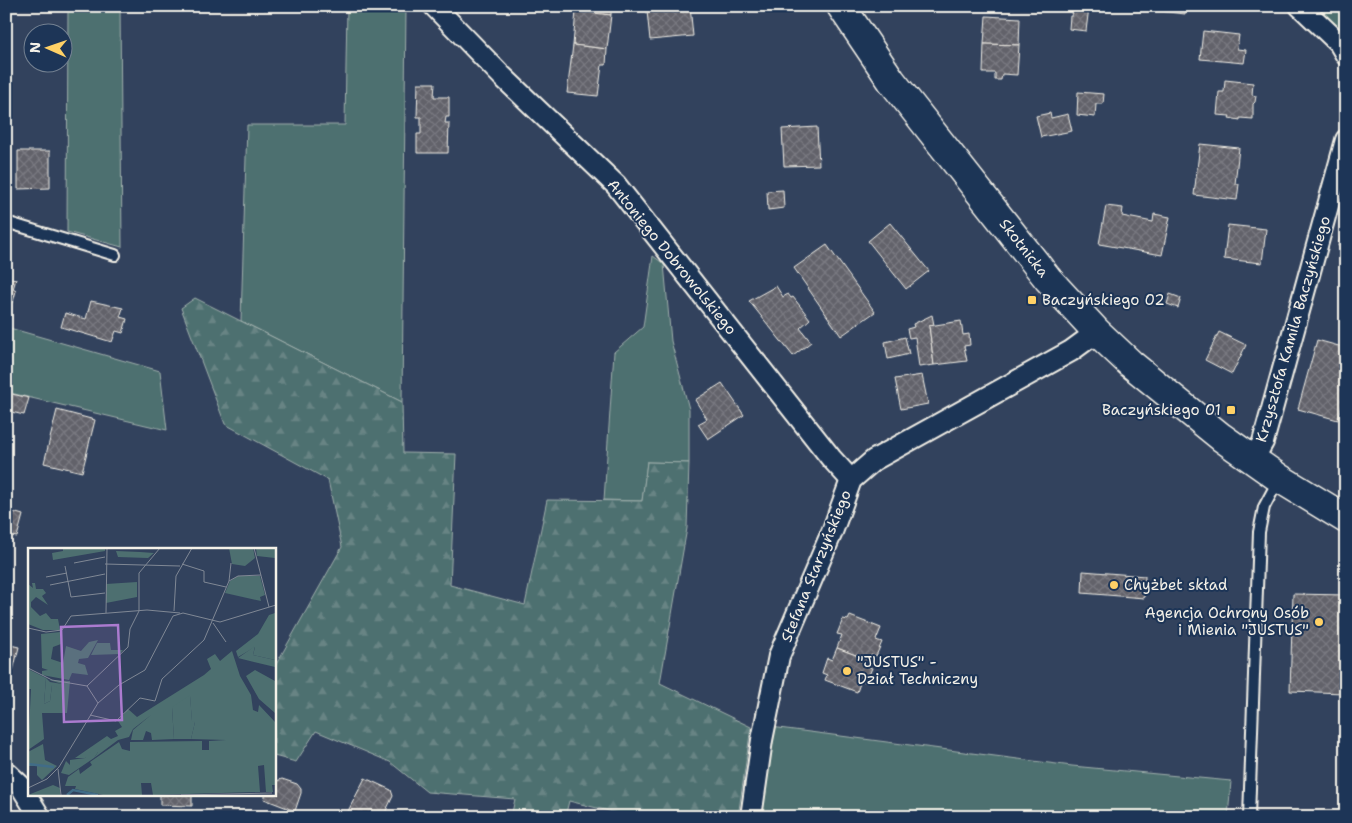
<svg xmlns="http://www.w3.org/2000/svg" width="1352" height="823" viewBox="0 0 1352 823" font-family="'Shantell Sans',sans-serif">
<defs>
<pattern id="forest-firs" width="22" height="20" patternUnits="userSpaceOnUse" patternTransform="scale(1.25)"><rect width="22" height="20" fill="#4d6f70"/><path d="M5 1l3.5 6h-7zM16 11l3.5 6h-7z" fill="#678484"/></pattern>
<pattern id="building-cross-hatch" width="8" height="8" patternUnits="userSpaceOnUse" patternTransform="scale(1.25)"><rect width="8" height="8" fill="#62626b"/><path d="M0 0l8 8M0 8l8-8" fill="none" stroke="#797980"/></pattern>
</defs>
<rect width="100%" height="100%" fill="#32425d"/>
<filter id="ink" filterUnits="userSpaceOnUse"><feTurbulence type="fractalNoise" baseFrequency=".02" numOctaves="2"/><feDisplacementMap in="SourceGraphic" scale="10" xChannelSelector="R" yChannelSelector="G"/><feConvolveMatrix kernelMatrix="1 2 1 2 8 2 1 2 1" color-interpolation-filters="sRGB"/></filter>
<g filter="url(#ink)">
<!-- grass -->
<g fill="#4d6f70" stroke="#a0b0ac">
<path d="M68,6H120L122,247L67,232Z"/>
<path d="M347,6H406L402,402L241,321L247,125H345Z"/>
<path d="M1309,6H1346V38Z"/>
<path d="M653,256L664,264L671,341L689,409V463L647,462L642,501L604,500L614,352L643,327Z"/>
<path d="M6,327L160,371L167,430L6,392Z"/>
<path d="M771,727L1072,766L1231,781L1228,817H760Z"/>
</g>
<!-- forest -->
<path fill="url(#forest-firs)" stroke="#a0b0ac" d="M195,298L402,402L403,453L456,454L450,585L525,605L547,500L642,501L647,462L689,463L687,528L660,683L751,727L738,817H633L569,801L565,817H511L515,799L427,792L390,762L316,731L296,762L274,756V668L342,547L328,480L225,424L181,308Z"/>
<!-- building -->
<g fill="url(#building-cross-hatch)" stroke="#f4f1e8">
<path d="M265,6H286V9H264Z"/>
<path d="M303,6H328L327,10H303Z"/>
<path d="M573,6H611V15L572,11Z"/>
<path d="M673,6H690L693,36L650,40L647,11L674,9Z"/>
<path d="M1073,6L1089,7L1086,31L1069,29L1070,16H1072Z"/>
<path d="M1153,6H1185V14L1151,10Z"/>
<path d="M576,11L611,15L607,49L573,45Z"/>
<path d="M986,16L1020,18L1019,45L984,44Z"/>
<path d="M1203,31L1239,35L1237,49L1246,50L1244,63L1200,59Z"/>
<path d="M984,44L1019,45L1017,75L1002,74L1001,80H995V73H983Z"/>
<path d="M573,45L607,49L606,65H602L598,96L567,93Z"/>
<path d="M1225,80L1253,83L1252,95L1256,96L1255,102L1253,104V119L1240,118V120L1229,118L1230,116L1217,115L1219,92H1224Z"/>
<path d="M418,83H435L434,97H449V117H446L445,123H449L448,153H417V134H421V117H417Z"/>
<path d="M1078,92L1104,94L1103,104H1096L1095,117L1077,115Z"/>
<path d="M1050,113L1051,118L1068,114L1072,131L1041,137L1036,116Z"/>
<path d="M817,127L819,165L784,166L782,129Z"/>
<path d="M1200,144L1239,148L1235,184H1239L1237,200L1194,195Z"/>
<path d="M18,151H50V188L18,189Z"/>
<path d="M783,190L784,208L768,210L767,191Z"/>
<path d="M1342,203L1346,204V217L1340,216Z"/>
<path d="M1106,206L1123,208L1122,216L1153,222L1154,214L1170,217L1162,255L1099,244Z"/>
<path d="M890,223L929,271L906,289L868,241Z"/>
<path d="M1228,225L1266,229L1262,263L1224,259Z"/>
<path d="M1341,233L1346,234L1345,248L1338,246Z"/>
<path d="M827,245L875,312L841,336L794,268Z"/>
<path d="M6,277L16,279L13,289L16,291L13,302H10L7,312Z"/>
<path d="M776,286L783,297L788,294L791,298L793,297L810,319L800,328L811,342L793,356L749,301Z"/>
<path d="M1170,294L1181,298L1178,308L1167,304Z"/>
<path d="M91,301L123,308L120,317L127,319L123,333L116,331L112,342L61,327L65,313L86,319Z"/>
<path d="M932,315L934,325L929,326L934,365L919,367L915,337L909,338L907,329L914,327L913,324Z"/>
<path d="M961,321L963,335L969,334L970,345L964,346L967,361L934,365L929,326Z"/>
<path d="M1219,332L1246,345L1232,374L1205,360Z"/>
<path d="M905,337L909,354L888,359L885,342Z"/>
<path d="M1317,340L1346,348V391L1338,420L1298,409Z"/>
<path d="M922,375L928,404L901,409L895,379Z"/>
<path d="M722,383L744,415L708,439L698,424L707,419L695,400Z"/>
<path d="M12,394L29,398L24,415L7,411Z"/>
<path d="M57,410L95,420L82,472L44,463Z"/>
<path d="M6,510L23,515L17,537L6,535Z"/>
<path d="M1083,571L1145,576L1144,598L1082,593Z"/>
<path d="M1293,594L1346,595L1344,693L1290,691Z"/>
<path d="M850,616L881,628L876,640L882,642L876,656L871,655L869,660L837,648L842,635L837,634L843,619L848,620Z"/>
<path d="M6,644L19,647L13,671L6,670Z"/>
<path d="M837,648L869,660L867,666L872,668L866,682L861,680L857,692L825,680L827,675L822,673L827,658L832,660Z"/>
<path d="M365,778L391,790L393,796L383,817H345Z"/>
<path d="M282,779L297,784L301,789V793L295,811L264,799L266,794H274V782Z"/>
<path d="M160,794H192V806L160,805Z"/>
</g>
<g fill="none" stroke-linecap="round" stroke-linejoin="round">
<!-- lane casing -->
<g stroke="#f4f1e8" stroke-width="14">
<g id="lane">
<path d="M6,222L115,255"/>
<path d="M1249,817L1259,532L1264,507L1279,479"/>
</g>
</g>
<!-- street casing -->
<g stroke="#f4f1e8" stroke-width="24">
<g id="street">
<path d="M434,6L502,76L616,185L831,458L851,480"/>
<path d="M1300,6L1339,43L1346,55"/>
<path d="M1253,460L1263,442L1346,140"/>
<path d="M6,772L20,785L40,817"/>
<path d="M751,817L762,740L779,656L832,532L851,480L874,460L1071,351L1097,332"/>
</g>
</g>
<!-- secondary casing -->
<g stroke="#f4f1e8" stroke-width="31">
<path id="secondary" d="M841,6L891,80L1048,279L1097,332L1131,364L1221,437L1279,478L1346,519"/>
</g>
<!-- lane -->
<use href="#lane" stroke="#1d3557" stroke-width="10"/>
<!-- street -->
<use href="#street" stroke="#1d3557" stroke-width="20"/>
<!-- secondary -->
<use href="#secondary" stroke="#1d3557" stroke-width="28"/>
</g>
</g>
<!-- markers -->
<g fill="#ffd166" stroke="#1d3557" stroke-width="2">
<rect x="1027" y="295" width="10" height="10" rx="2.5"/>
<rect x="1226" y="405" width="10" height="10" rx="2.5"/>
<circle cx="1114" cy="585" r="5"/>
<circle cx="1319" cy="622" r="5"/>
<circle cx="847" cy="671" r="5"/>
</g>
<g text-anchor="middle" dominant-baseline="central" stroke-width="4" stroke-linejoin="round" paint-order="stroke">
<!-- street labels -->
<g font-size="15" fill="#f4f1e8" stroke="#1d3557">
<text transform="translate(1024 248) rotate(52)">Skotnicka</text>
<text transform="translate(672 257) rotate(51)">Antoniego Dobrowolskiego</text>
<text transform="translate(1293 329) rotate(-74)">Krzysztofa Kamila Baczyńskiego</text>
<text transform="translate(816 566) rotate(-68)">Stefana Starzyńskiego</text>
</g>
<!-- poi labels -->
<g font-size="15" fill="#f4f1e8" stroke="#1d3557" text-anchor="start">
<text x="1042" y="300">Baczyńskiego 02</text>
<text x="1221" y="410" text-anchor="end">Baczyńskiego 01</text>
<text x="1124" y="585">Chyżbet skład</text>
<text x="1309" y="613" text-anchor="end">Agencja Ochrony Osób<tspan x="1309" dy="17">i Mienia "JUSTUS"</tspan></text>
<text x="857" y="662">"JUSTUS" -<tspan x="857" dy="17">Dział Techniczny</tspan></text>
</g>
</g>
<!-- overview -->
<g transform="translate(28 548)">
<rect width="248" height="248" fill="#32425d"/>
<path d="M35,0H77V3L25,12L24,5L35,3ZM228,0H247V10L229,8ZM210,28H232L237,47L232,49L233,53L197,45L202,33ZM109,34V49L78,55V36ZM247,65V112L225,107L227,99L210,109L208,103L230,86L241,67ZM69,95H82L83,102H95L92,106L63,107ZM204,103L212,128L223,147L225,162L230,164L231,157L247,174L248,237H244L245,244H238L236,217L230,218L232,244L125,247L123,235H113L114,247H75L47,241L48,238H37L40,229L51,221L52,226L64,217L62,214L91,194L94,201L102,203V194L174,193V202H181V193L198,192L163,191L167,174H164L162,148L144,160L146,191L124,192L123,185L118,183L115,192H103L105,182L123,167L105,181L101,189L90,192L66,210L70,204L57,210H47L79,188L83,191L90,188L87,183L94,179L90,173L100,161L109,169L176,127L183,121L179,111L187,106L192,113ZM0,121L18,130L16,156L22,153L24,137L34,136L21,132L42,133L39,165H14L16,191L0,202L3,141H0ZM25,237L32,240V247H0Z" fill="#4d6f70"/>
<path d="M88,3L112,4L126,5L120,10L90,9ZM4,35H7L8,41H15L18,45L14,48L20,57L8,49L3,54V59L12,68L18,65L23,71H30L32,82H15L0,76V36L5,40ZM32,84L33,96L25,99L23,111L35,115L38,98L53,103L61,94L70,92L60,110L51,111L50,115L57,117L60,127L44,125L41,132L14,127V123L20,122L14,120L13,86ZM227,98L225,107L247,112V119L210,110ZM227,122L247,133V165L231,151L218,128ZM18,130L22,134L34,136L33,141L24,137L22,153L16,156ZM162,147L164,173L167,174L163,191H146L144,159Z" fill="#4d6f70"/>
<path d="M15,196L17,212L29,218L14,232L9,227V218H0V204ZM66,200H70V204L66,210L41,227L33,225L38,213L42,217V212L57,210Z" fill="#4d6f70"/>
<path d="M201,0H225L227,10L217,18L204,16Z" fill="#4d6f70"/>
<path fill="none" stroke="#416c87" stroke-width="2.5" d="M0,216L26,219M39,247L45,242L70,247"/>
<path fill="none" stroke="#808895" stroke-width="1" d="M226,0L241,59M46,15L77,9M77,16L152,18M154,16L176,23V34L198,39M37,18L43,49L77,45M18,29L39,25M201,33L203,15M22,37L77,26M146,63L148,28L164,0M78,65L79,0M185,75L198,94M0,80L18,84L34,82L43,68L119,62L152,65M0,120L24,132L59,138L70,155M59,138L100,99L102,81L111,63V25L132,0M62,167L88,173L112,150L127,153L134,131L176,92L201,33L210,28L233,27M30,221L33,247M0,240L19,231L31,219L70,155L91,137L117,122L145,68L155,65L192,74L248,57M153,247L244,245"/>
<path fill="#ab7bcf" fill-opacity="0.15" stroke="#ab7bcf" stroke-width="2.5" d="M90,77L94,172L36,174L33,79Z"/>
<rect width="248" height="248" fill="none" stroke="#f4f1e8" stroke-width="2.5"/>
</g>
<!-- margin -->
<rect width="1352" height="823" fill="none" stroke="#1d3557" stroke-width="25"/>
<rect x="12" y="12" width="1327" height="798" fill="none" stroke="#f4f1e8" stroke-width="2" filter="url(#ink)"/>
<!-- north arrow -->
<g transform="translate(48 48) rotate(272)"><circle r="24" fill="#1d3557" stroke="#738091"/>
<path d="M0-4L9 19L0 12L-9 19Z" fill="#ffd166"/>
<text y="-8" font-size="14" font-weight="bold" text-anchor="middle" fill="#f4f1e8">N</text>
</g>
</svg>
